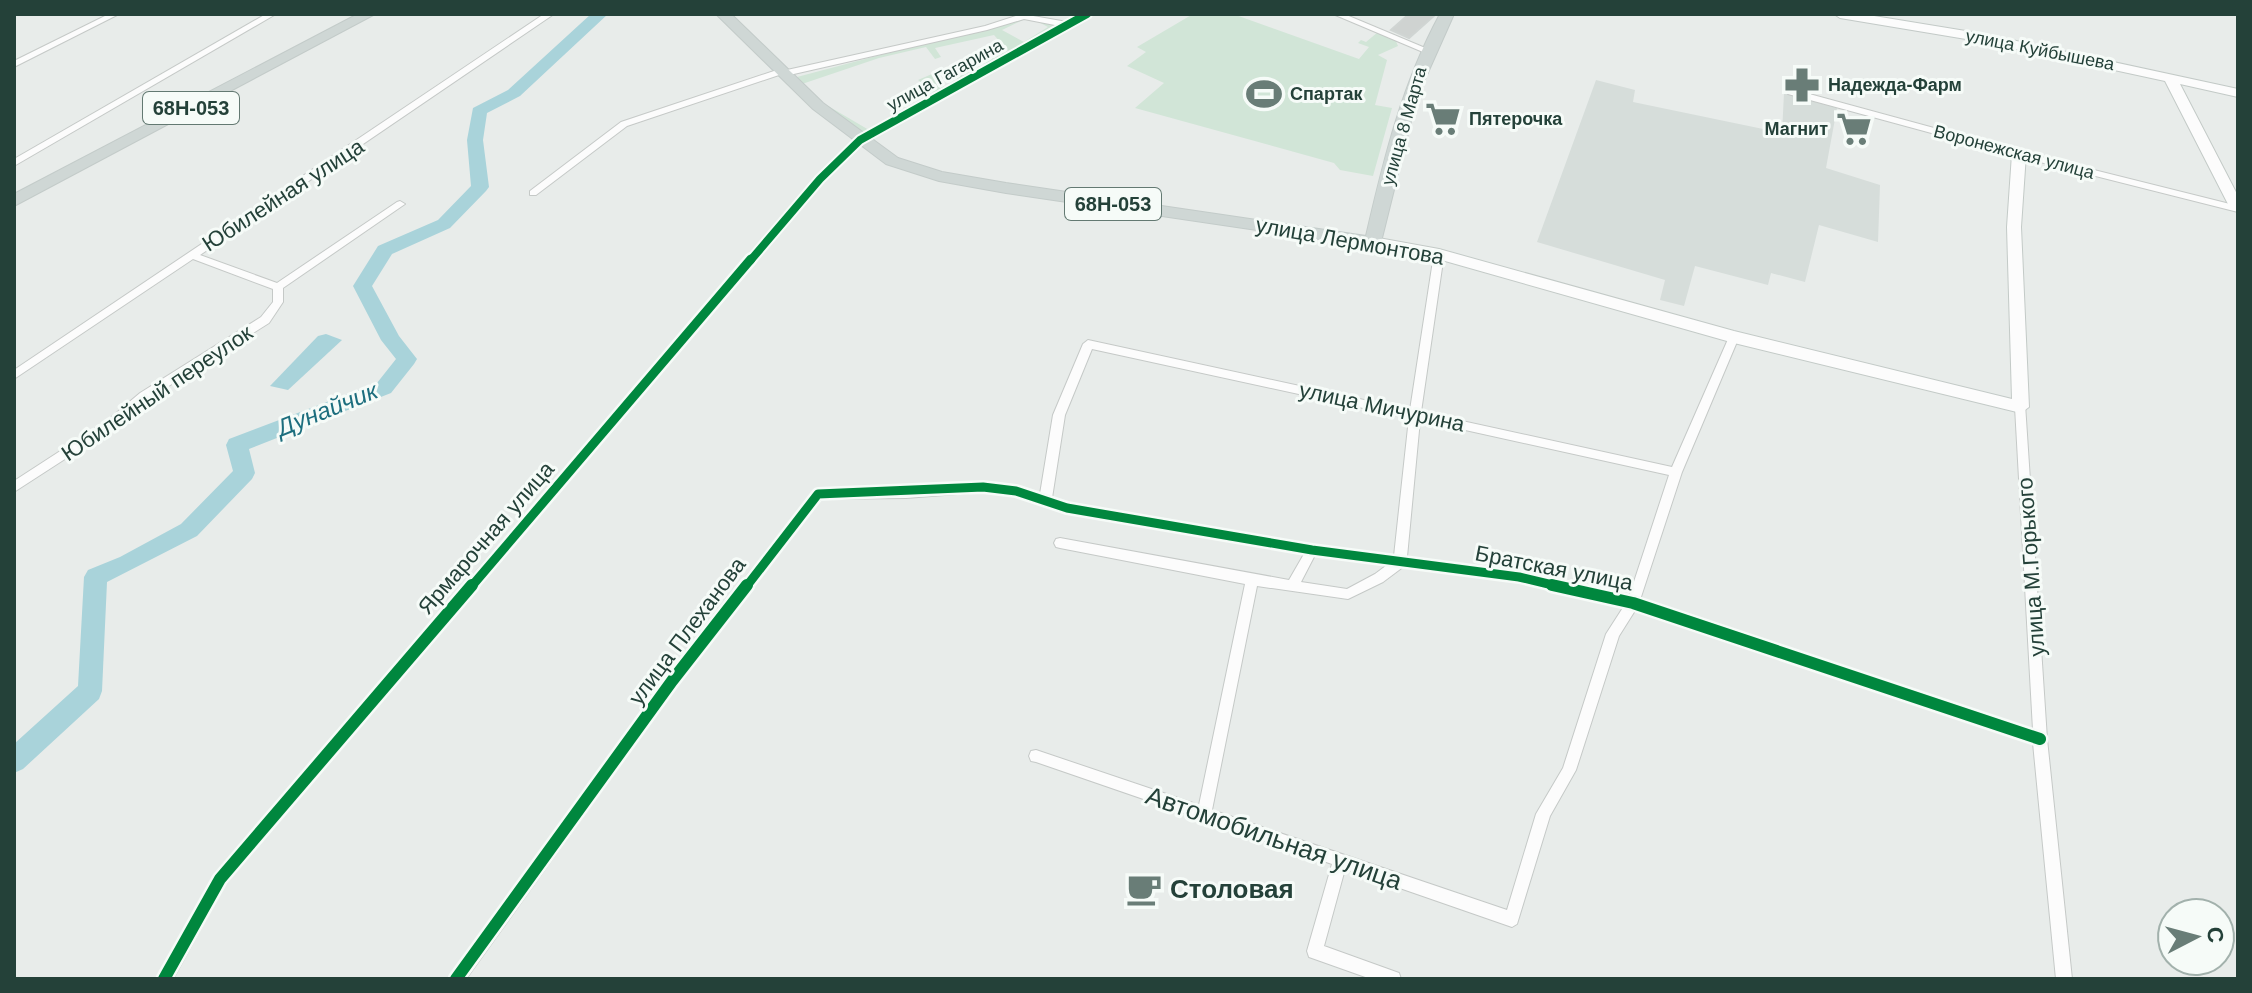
<svg xmlns="http://www.w3.org/2000/svg" width="2252" height="993" viewBox="0 0 2252 993" font-family="Helvetica,sans-serif">
<rect width="100%" height="100%" fill="#e8ecea"/>
<!-- built -->
<path fill="#d6ddda" d="M1596,80L1635,90L1633,102L1782,133L1784,93L1837,108L1826,168L1880,185L1878,242L1819,225L1805,282L1771,273L1768,285L1695,266L1684,306L1660,300L1665,280L1537,242Z"/>
<!-- green -->
<g fill="#d1e5d7" fill-rule="evenodd">
<path d="M1193,14H1233L1359,59L1369,47L1358,43L1361,40L1366,42L1378,32L1395,39L1398,46L1378,55L1387,60L1375,105L1392,108L1373,176L1340,170L1334,163L1135,108L1164,83L1127,66L1146,52L1137,47Z"/>
<path d="M1024,17L1057,23L991,67L870,131H861L823,103L869,130L936,94L918,80L932,74L946,89L959,82L953,75L989,68L982,58L1008,51L994,35L935,48L941,57L935,59L926,47L879,58L802,84L797,77ZM1029,17L1048,27L1024,42L1002,30Z"/>
</g>
<!-- water -->
<path fill="#a9d3da" d="M326,334L342,340L288,390L270,386L318,336Z"/>
<g fill="none" stroke-linecap="round" stroke-linejoin="round">
<!-- river -->
<path fill="#a9d3da" fill-rule="evenodd" d="M591,14H608L520,96L487,113L483,140L489,187L486,191L450,228L392,254L372,286L399,336L417,359L414,364L391,393L249,449L255,473L252,479L197,536L107,582L102,691L99,699L23,769L14,773V744L78,686L84,577L88,570L120,557L181,524L233,471L226,445L229,439L377,383L396,359L381,340L353,286L378,246L438,220L471,186L467,140L473,108L508,90Z"/>
</g>
<!-- building -->
<path fill="#cfd3d1" stroke="#d0d5d3" stroke-width="2" d="M1409,14H1436L1409,38L1391,30Z"/>
<g fill="none" stroke-linecap="round" stroke-linejoin="round">
<!-- street casing -->
<g stroke="#c5c9c7" stroke-width="2">
<g id="street">
<path d="M109,14H119L14,67V61Z"/>
<path d="M266,14H276L14,166V159Z"/>
<path d="M544,14H554L200,255L277,283L397,202L400,201L405,204L283,288V302L269,323L148,399L116,426L14,492V481L108,420L140,393L261,317L273,302V289L193,259L14,379V370Z"/>
<path d="M1022,14L1067,22L1081,14H1091L863,142L823,181L225,884L173,979H156L215,874L817,177L857,138L1060,26L1024,19L987,30L785,76L782,74L627,126L536,195H530V191L621,122L780,69L787,70L985,26Z"/>
<path d="M1333,14H1344L1430,50L1423,52Z"/>
<path d="M1791,89L2022,152L2238,206V212L2016,156L1788,94V90Z"/>
<path d="M1439,251L1444,254L1421,412L1672,467L1729,337L1734,333L1739,337L1682,472L1640,600L2033,730L2015,407L2021,403L2025,404L2047,739L2072,979H2056L2033,743L1636,609L1619,636L1576,770L1550,816L1517,924L1512,927L1345,869L1324,946L1399,973L1401,979H1371L1309,957L1307,951L1332,864L1036,762L1031,761L1029,756L1031,751L1036,750L1199,805L1245,584L1060,548L1056,547L1054,543L1056,539L1060,538L1289,580L1304,554L1067,513L1016,496L983,492L906,498L821,499L677,685L466,979H448L667,677L814,491L906,488L983,482L1016,486L1040,494L1053,415L1083,344L1088,340L1410,410L1434,254ZM1092,349L1409,418L1394,556L1312,545L1067,503L1052,498L1065,415ZM1420,420L1669,475L1629,597L1519,572L1407,557ZM1315,555L1387,565L1375,574L1347,589L1301,582ZM1403,567L1519,582L1624,606L1606,634L1563,768L1536,814L1507,910L1212,810L1257,586L1348,599L1383,582Z"/>
</g>
</g>
<!-- secondary casing -->
<g stroke="#c3cac7" stroke-width="2">
<g id="secondary">
<path d="M1834,14H1862L1984,34L2238,89V97L2180,84L2238,196V212L2230,208L2165,81L1984,42L1840,18Z"/>
<path d="M2019,150L2026,154L2021,227L2029,407L2021,413L1734,343L1438,259L1373,247L1365,242L1373,237L1439,249L1734,331L2012,399L2007,227L2012,154Z"/>
</g>
</g>
<!-- primary casing -->
<g stroke="#c3cbc9" stroke-width="2">
<g id="primary">
<path d="M358,14H375L14,206V194Z"/>
<path d="M716,14H731L823,103L898,158L942,172L1006,183L1366,236C1384,158 1402,84 1440,14H1454L1417,97L1381,242L1373,247L1006,193L939,181L886,164L813,109Z"/>
</g>
</g>
<!-- street -->
<use href="#street" fill="#fcfcfc" fill-rule="evenodd"/>
<!-- secondary -->
<use href="#secondary" fill="#fcfcfc" fill-rule="evenodd"/>
<!-- primary -->
<use href="#primary" fill="#cfd7d5" fill-rule="evenodd"/>
<!-- cycleway-far2 casing -->
<g stroke="#f6fbf8" stroke-width="12">
<path id="cycleway-far2" d="M750,261L820,179L860,140L1087,14"/>
</g>
<!-- cycleway-far1 casing -->
<g stroke="#f6fbf8" stroke-width="14">
<g id="cycleway-far1">
<path d="M471,587L751,259"/>
<path d="M746,587L818,494L983,487L1016,491L1067,508L1312,550L1519,577L1561,587"/>
</g>
</g>
<!-- cycleway casing -->
<g stroke="#f6fbf8" stroke-width="17">
<g id="cycleway">
<path d="M1552,585L1633,603L2040,739"/>
<path d="M164,979L220,879L472,585"/>
<path d="M456,979L672,681L747,585"/>
</g>
</g>
<!-- cycleway-far2 -->
<use href="#cycleway-far2" stroke="#00873e" stroke-width="8"/>
<!-- cycleway-far1 -->
<use href="#cycleway-far1" stroke="#00873e" stroke-width="9"/>
<!-- cycleway -->
<use href="#cycleway" stroke="#00873e" stroke-width="12"/>
</g>
<!-- icons -->
<defs>
<g id="pharmacy-bare" transform="scale(2.76)"><path d="M-2-6h4v4h4v4h-4v4h-4v-4h-4v-4h4Z" fill="#697d77" stroke="#f6fbf8" stroke-width="2.5" paint-order="stroke"/></g>
<g id="stadium-bare" transform="scale(2.76)"><path d="M0-5a6.5 5 0 1 0 0 10a6.5 5 0 1 0 0-10ZM-3.5-1.8h7v3.6h-7Z" fill="#697d77" stroke="#f6fbf8" stroke-width="2.5" paint-order="stroke"/></g>
<g id="supermarket-bare" transform="scale(2.76)"><path d="M-6-5.5h2.5l.6 2H6L4.5 2H-2.5L-4.4-4H-6ZM-1.5 3.2a1.3 1.3 0 1 0 .1 0ZM3 3.2a1.3 1.3 0 1 0 .1 0Z" fill="#697d77" stroke="#f6fbf8" stroke-width="2.5" paint-order="stroke"/></g>
<g id="cafe-bare" transform="scale(2.76)"><path d="M-5.5-4.5H6V0H3Q3 3.5 0 3.5H-2.5Q-5.5 3.5-5.5 0ZM3-3.2v2h1.7v-2ZM-6 4.5H4V6H-6Z" fill="#697d77" stroke="#f6fbf8" stroke-width="2.5" paint-order="stroke"/></g>
</defs>
<g fill-rule="evenodd">
<use href="#pharmacy-bare" x="1802" y="85"/>
<use href="#stadium-bare" x="1264" y="94"/>
<use href="#supermarket-bare" x="1443" y="119"/>
<use href="#supermarket-bare" x="1854" y="129"/>
<use href="#cafe-bare" x="1144" y="889"/>
</g>
<g text-anchor="middle" dominant-baseline="central" stroke-width="6" stroke-linejoin="round" paint-order="stroke">
<!-- far-street labels -->
<g font-size="18" fill="#244139" stroke="#f6fbf8">
<text transform="translate(2040 50) rotate(11)">улица Куйбышева</text>
<text transform="translate(945 75) rotate(-29)">улица Гагарина</text>
<text transform="translate(1404 126) rotate(-74)">улица 8 Марта</text>
<text transform="translate(2014 152) rotate(15)">Воронежская улица</text>
</g>
<!-- far-poi labels -->
<g font-size="18" font-weight="bold" fill="#244139" stroke="#f6fbf8" text-anchor="start">
<text x="1828" y="85">Надежда-Фарм</text>
<text x="1290" y="94">Спартак</text>
<text x="1469" y="119">Пятерочка</text>
<text x="1828" y="129" text-anchor="end">Магнит</text>
</g>
<!-- shield labels -->
<g fill="#f6fbf8" stroke="#637972" stroke-width="2">
<rect x="143" y="92" width="96" height="32" rx="6"/>
<rect x="1065" y="188" width="96" height="32" rx="6"/>
</g>
<g font-size="20" font-weight="bold" fill="#244139">
<text x="191" y="108">68Н-053</text>
<text x="1113" y="204">68Н-053</text>
</g>
<!-- street labels -->
<g font-size="22" fill="#244139" stroke="#f6fbf8">
<text transform="translate(283 195) rotate(-33)">Юбилейная улица</text>
<text transform="translate(1350 241) rotate(10)">улица Лермонтова</text>
<text transform="translate(157 393) rotate(-34)">Юбилейный переулок</text>
<text transform="translate(1382 407) rotate(12)">улица Мичурина</text>
<text transform="translate(486 538) rotate(-49)">Ярмарочная улица</text>
<text transform="translate(2031 567) rotate(-94)">улица М.Горького</text>
<text transform="translate(1554 568) rotate(11)">Братская улица</text>
<text transform="translate(687 631) rotate(-53)">улица Плеханова</text>
</g>
<!-- water labels -->
<g font-size="24" font-style="italic" fill="#1d6e7e" stroke="#f6fbf8">
<text transform="translate(327 409) rotate(-22)">Дунайчик</text>
</g>
<!-- near-street labels -->
<g font-size="26" fill="#244139" stroke="#f6fbf8">
<text transform="translate(1274 838) rotate(19)">Автомобильная улица</text>
</g>
<!-- near-poi labels -->
<g font-size="26" font-weight="bold" fill="#244139" stroke="#f6fbf8" text-anchor="start">
<text x="1170" y="889">Столовая</text>
</g>
</g>
<!-- border -->
<rect width="2252" height="993" fill="none" stroke="#244139" stroke-width="32"/>
<!-- north arrow -->
<g transform="translate(2196 937) rotate(84)"><circle r="38" fill="#f6fbf8" stroke="#a2b1ac" stroke-width="2"/>
<path d="M0-6L14 30L0 20L-14 30Z" fill="#697d77"/>
<text y="-12" font-size="22" font-weight="bold" text-anchor="middle" fill="#244139">С</text>
</g>
</svg>
